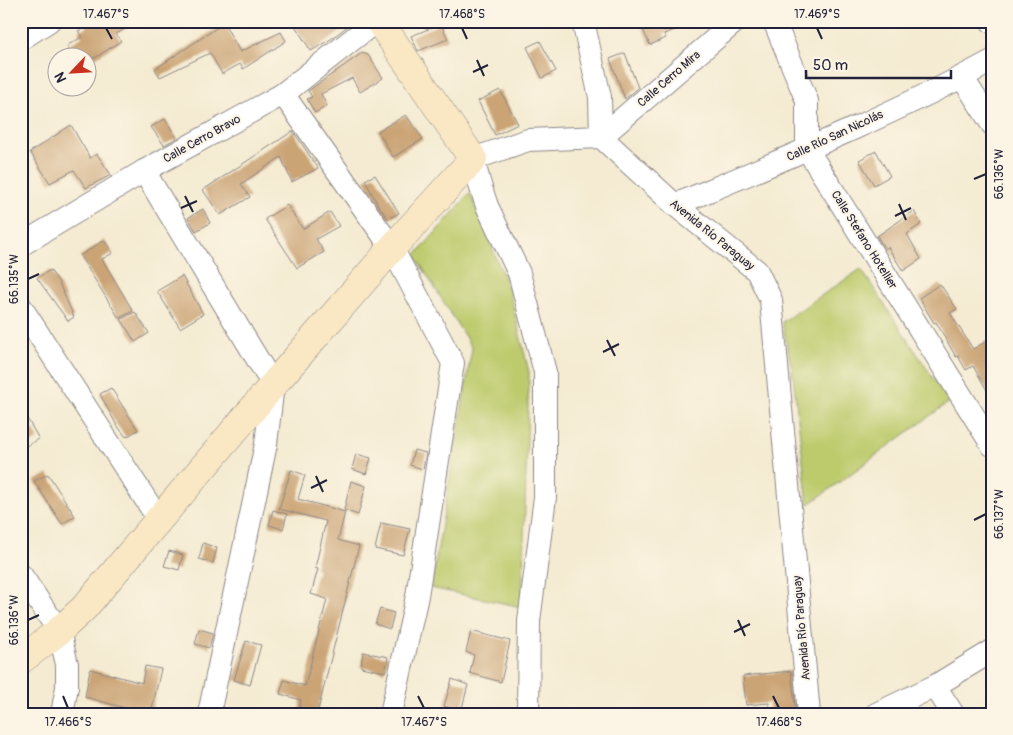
<svg xmlns="http://www.w3.org/2000/svg" width="1013" height="735" viewBox="0 0 1013 735" font-family="Pangolin,sans-serif">
<rect width="100%" height="100%" fill="#fcf5e5"/>
<filter id="ink" filterUnits="userSpaceOnUse"><feTurbulence type="fractalNoise" baseFrequency=".02" numOctaves="2"/><feDisplacementMap in="SourceGraphic" scale="10" xChannelSelector="R" yChannelSelector="G"/><feConvolveMatrix kernelMatrix="1 2 1 2 8 2 1 2 1" color-interpolation-filters="sRGB"/></filter>
<filter id="wash" filterUnits="userSpaceOnUse"><feTurbulence type="fractalNoise" baseFrequency=".0096" numOctaves="4" result="noise"/><feDisplacementMap in="SourceGraphic" scale="20" xChannelSelector="R" yChannelSelector="G"/><feGaussianBlur stdDeviation="1.12" result="paint"/><feColorMatrix in="noise" values="0 0 0 0 0 0 0 0 0 0 0 0 0 0 0 0 0 1.4 0 .05"/><feComposite in="paint" operator="in"/></filter>
<g filter="url(#wash)">
<rect width="100%" height="100%" fill="#f4ebd2"/>
<!-- green -->
<g fill="#becb6d" stroke="#707654">
<path d="M470,193L509,290L529,372L522,607L431,588L472,348L415,256Z"/>
<path d="M861,269L949,402L808,505L793,375L782,322Z"/>
</g>
<g id="blocks">
<!-- building -->
<g fill="#cba476">
<path d="M84,21H139L116,34L121,41L95,58H72L68,52V45L82,37L78,31L87,27Z"/>
<path d="M292,21H354L331,39L311,51Z"/>
<path d="M639,21H694L695,22L664,34L666,38L650,45Z"/>
<path d="M224,23L240,52L281,32L286,41L243,69L240,64L222,74L210,53L160,77L155,69Z"/>
<path d="M441,24L448,39L418,51L411,36Z"/>
<path d="M540,41L556,71L542,78L527,47Z"/>
<path d="M362,53L368,55L383,78L360,92L352,78L321,94L327,106L315,113L307,99L312,97L308,91Z"/>
<path d="M625,53L638,88L625,99L610,59Z"/>
<path d="M500,90L518,124L495,135L478,101Z"/>
<path d="M406,115L423,139L393,157L378,131Z"/>
<path d="M165,119L177,138L164,145L151,127Z"/>
<path d="M71,125L90,158L97,154L111,175L86,188L74,170L50,183L30,152Z"/>
<path d="M293,131L318,168L292,182L281,157L241,184L250,197L220,215L203,190Z"/>
<path d="M876,151L890,176L874,185L859,160Z"/>
<path d="M375,175L399,213L388,219L378,205L365,180Z"/>
<path d="M287,205L303,229L330,212L339,226L316,239L324,252L297,268L265,219Z"/>
<path d="M203,209L210,223L196,231L188,218Z"/>
<path d="M914,211L921,224L907,234L921,259L903,271L888,247L885,249L877,236Z"/>
<path d="M104,240L113,253L102,259L133,311L119,318L80,256Z"/>
<path d="M50,270L58,281L74,317L68,321L37,278Z"/>
<path d="M182,276L203,314L180,328L157,291Z"/>
<path d="M940,284L957,309L950,313L973,349L992,338V399L973,366L966,370L958,356L956,357L936,322L934,323L919,298Z"/>
<path d="M135,312L149,333L135,342L121,319Z"/>
<path d="M111,388L138,430L126,437L116,424L100,394Z"/>
<path d="M21,408L39,439L21,449Z"/>
<path d="M414,450L426,453L423,469L410,465Z"/>
<path d="M356,454L371,458L366,474L352,469Z"/>
<path d="M291,470L305,475L298,499L345,512L338,540L359,546L317,714L299,710L301,700L280,694L284,680L305,686L327,599L311,594L318,569L315,568L326,521L279,509Z"/>
<path d="M48,474L75,516L62,524L34,481Z"/>
<path d="M351,481L366,486L358,515L344,510Z"/>
<path d="M273,510L287,514L283,529L269,525Z"/>
<path d="M381,523L410,529L403,555L375,549Z"/>
<path d="M203,543L217,548L213,563L199,559Z"/>
<path d="M169,551L183,555L179,570L164,566Z"/>
<path d="M380,609L394,613L390,629L375,624Z"/>
<path d="M199,629L213,633L209,648L195,644Z"/>
<path d="M471,631L510,641L501,682L470,673L474,655L466,652Z"/>
<path d="M246,641L261,645L250,685L234,680Z"/>
<path d="M363,652L388,657L385,672L361,667Z"/>
<path d="M145,666L161,669L151,714H135L136,711L85,697L90,669L142,683Z"/>
<path d="M791,671L796,714H770L769,703L746,705L743,676Z"/>
<path d="M452,679L468,685L461,712L444,706Z"/>
</g>
</g>
</g>
<g filter="url(#ink)">
<use href="#blocks" fill-opacity="0" stroke="#8b8686" stroke-width="1"/>
<g fill="none" stroke-linecap="round" stroke-linejoin="round">
<!-- street casing -->
<g stroke="#8b8686" stroke-width="24">
<g id="street">
<path d="M583,21L600,97L601,137"/>
<path d="M774,21L807,101V149L992,445"/>
<path d="M992,21V22"/>
<path d="M21,39L49,21"/>
<path d="M962,77L992,124"/>
<path d="M283,94L392,248L453,363L417,596L391,714"/>
<path d="M601,137L736,21"/>
<path d="M144,171L273,385L266,444L209,714"/>
<path d="M675,205C782,160 890,116 992,61"/>
<path d="M21,245L144,171L283,94L376,21"/>
<path d="M21,307L159,520"/>
<path d="M21,575L59,631L67,664V687L62,714"/>
<path d="M935,686L953,714"/>
<path d="M528,714L529,621L545,497V372L519,273L487,206L480,185L473,159L528,140L601,137L675,205L757,271L771,300L809,714"/>
<path d="M876,714L935,686L992,651"/>
</g>
</g>
<!-- secondary casing -->
<g stroke="#8b8686" stroke-width="29">
<path id="secondary" d="M21,660L59,631L84,608L273,385L392,248L473,159L379,21"/>
</g>
<!-- street -->
<use href="#street" stroke="#fff" stroke-width="22"/>
<!-- secondary -->
<use href="#secondary" stroke="#fae7c3" stroke-width="28"/>
</g>
</g>
<!-- ticks -->
<path fill="none" stroke="#22223b" stroke-width="2" d="M106,28L112,39M462,28L467,39M817,28L822,39M477,60L484,76M473,72L488,65M974,179L986,174M185,196L193,212M899,204L906,220M181,208L197,201M895,216L911,208M28,279L39,274M607,340L615,356M603,352L619,344M316,476L323,492M311,488L327,480M974,520L986,514M28,620L39,615M738,620L745,636M734,632L750,624M63,696L68,708M418,696L424,708M773,696L779,708"/>
<g text-anchor="middle" dominant-baseline="central" stroke-width="4" stroke-linejoin="round" paint-order="stroke">
<!-- street labels -->
<g font-size="12" fill="#22223b" stroke="#fcf5e5">
<text transform="translate(669 79) rotate(-41)">Calle Cerro Mira</text>
<text transform="translate(835 136) rotate(-25)">Calle Río San Nicolás</text>
<text transform="translate(202 139) rotate(-29)">Calle Cerro Bravo</text>
<text transform="translate(712 235) rotate(39)">Avenida Río Paraguay</text>
<text transform="translate(864 240) rotate(58)">Calle Stefano Hotellier</text>
<text transform="translate(802 628) rotate(-95)">Avenida Río Paraguay</text>
</g>
</g>
<!-- margin -->
<rect width="1013" height="735" fill="none" stroke="#fcf5e5" stroke-width="55"/>
<!-- north arrow -->
<g transform="translate(72 72) rotate(245)"><circle r="24" fill="#fcf5e5" stroke="#a5a1a1"/>
<path d="M0-4L9 19L0 12L-9 19Z" fill="#c8321e"/>
<text y="-8" font-size="14" font-weight="bold" text-anchor="middle" fill="#22223b">N</text>
</g>
<!-- scale -->
<path d="M806 70v8h145v-8" fill="none" stroke="#22223b" stroke-width="2.5"/>
<text x="813" y="70" font-size="15" fill="#22223b" stroke="#fcf5e5" stroke-width="4" paint-order="stroke">50 m</text>
<rect x="28" y="28" width="958" height="680" fill="none" stroke="#22223b" stroke-width="2"/>
<g font-size="12" text-anchor="middle" fill="#22223b">
<text x="106" y="18">17.467°S</text>
<text x="462" y="18">17.468°S</text>
<text x="817" y="18">17.469°S</text>
<text transform="translate(999 174) rotate(-90)" y="4">66.136°W</text>
<text transform="translate(14 279) rotate(-90)" y="4">66.135°W</text>
<text transform="translate(999 514) rotate(-90)" y="4">66.137°W</text>
<text transform="translate(14 620) rotate(-90)" y="4">66.136°W</text>
<text x="68" y="726">17.466°S</text>
<text x="424" y="726">17.467°S</text>
<text x="779" y="726">17.468°S</text>
</g>
</svg>
